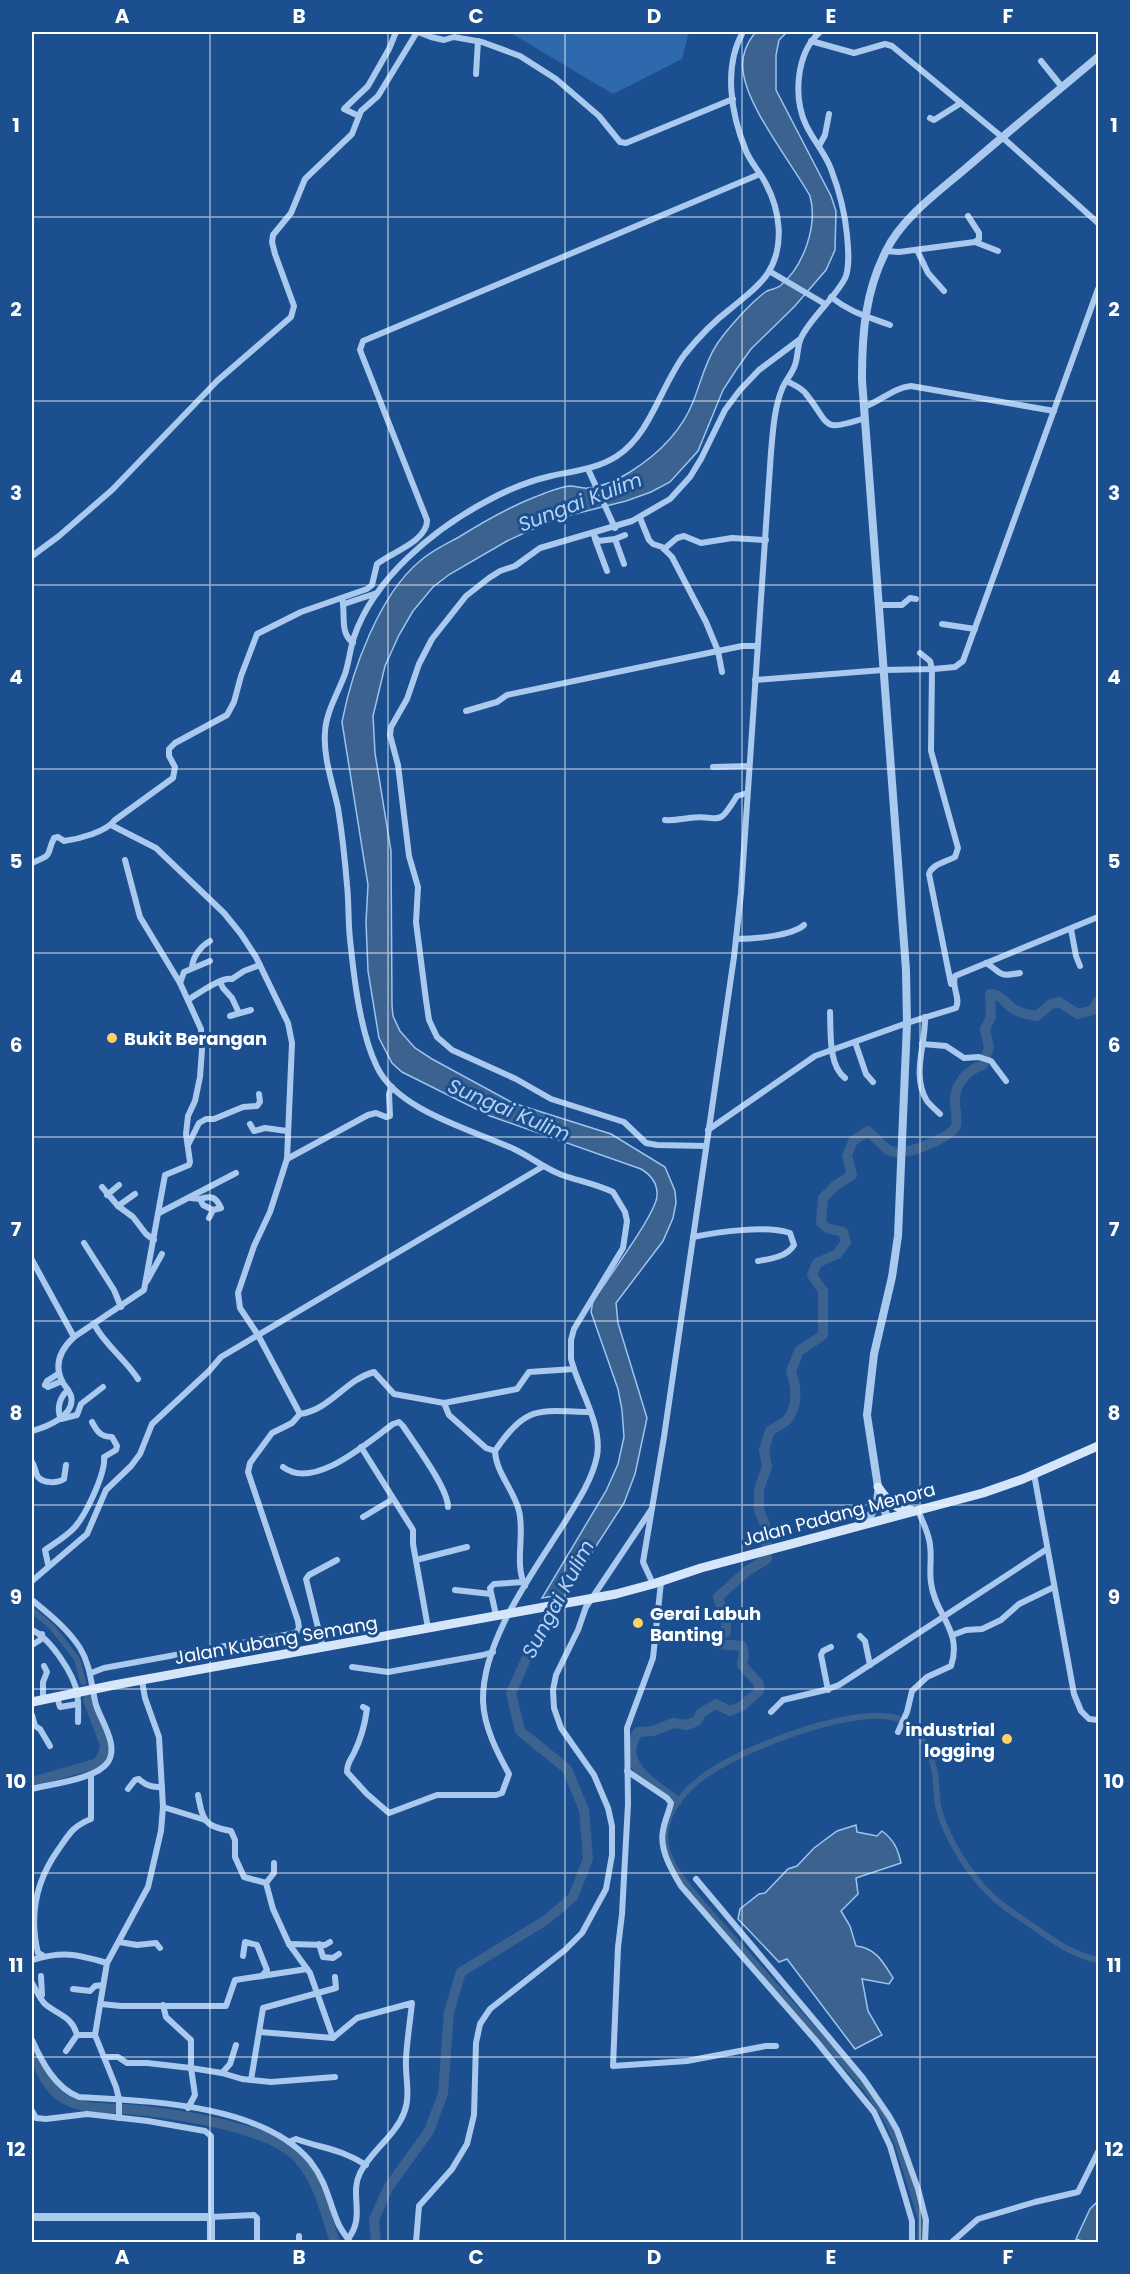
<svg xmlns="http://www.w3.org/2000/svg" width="1130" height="2274" viewBox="0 0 1130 2274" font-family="Poppins,sans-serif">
<rect width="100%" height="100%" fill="#1b4f8f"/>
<!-- green -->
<path fill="#2e69ad" d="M509,32H689L682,59L613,94Z"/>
<!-- water -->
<g fill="#3c6290" stroke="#9cc4f0" stroke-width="1.5">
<path d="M756,32H787L779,40L776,55V90L831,196L836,211L835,250L826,270L794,307L751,349L736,370L723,390L698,451L670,482L651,492L626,501L555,519L507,541L450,574L433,587L413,611L399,635L385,666L373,716L375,753L391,851L392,1006L393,1016L400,1031L415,1048L432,1059L513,1103L611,1134L665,1167L675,1191L676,1203L673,1218L663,1241L616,1303L618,1323L647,1418L635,1474L624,1503L565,1594L542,1598L606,1491L618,1464L624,1437L622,1410L618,1389L591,1312L593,1301C605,1282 656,1214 657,1196C658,1183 651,1175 641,1169L490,1116L402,1072L392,1063L379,1038L368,971L366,922L368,885L342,722C352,670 379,595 420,561C431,551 446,544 459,537C483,522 509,507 535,497C545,493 559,487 570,486C576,486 582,489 588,488C602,487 619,479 630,472C657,455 681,432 693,402C701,382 705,362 717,344C728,328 752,301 767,291C771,289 776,289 780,286C804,266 818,225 810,196C791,162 746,106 743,70C741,56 747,42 756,32Z"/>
<path d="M856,1825L857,1832L877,1836L882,1831C894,1840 898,1849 901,1863L856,1878L858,1894L841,1911L850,1926L856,1946C876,1948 883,1962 893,1978L889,1984L862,1979L868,2011L882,2035L855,2049L787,1959L779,1962L738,1919L740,1909L759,1894L765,1893L788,1869L797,1866L814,1848L837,1831Z"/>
<path d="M1098,2201V2242H1085L1076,2239L1090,2209Z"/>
</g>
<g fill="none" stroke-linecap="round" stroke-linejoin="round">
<!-- canal -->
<g stroke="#3c6290" stroke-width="6">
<path d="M32,1610L52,1627L77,1659L83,1682"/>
<path d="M920,2242L921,2219L898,2145L886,2118L867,2090L702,1903C688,1886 671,1868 666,1846C661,1820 680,1795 699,1780C731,1752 870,1696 907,1723C922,1734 932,1755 935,1774C937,1785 936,1799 939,1810C948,1841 970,1876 994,1898C1006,1909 1021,1918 1034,1927C1055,1942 1073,1955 1098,1960"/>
</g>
<!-- river -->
<g stroke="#3c6290" stroke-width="10">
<path d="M907,1151C918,1150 952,1136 956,1126C958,1119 955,1109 955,1103C954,1084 967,1070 983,1065L989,1047L985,1029L991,1017L990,994C1001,994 1004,1002 1012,1008C1020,1013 1028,1015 1037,1016L1051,1004L1059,1002L1078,1014L1093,1010L1098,1001"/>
<path d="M32,1782L98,1763L104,1752L105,1745L88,1700"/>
<path d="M677,1801C661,1789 626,1770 632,1745C633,1741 636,1736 638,1732L653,1731L673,1723L687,1725L697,1721L701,1713L716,1704L730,1711L742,1706L759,1691V1684L742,1665L744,1653L742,1646L717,1644L716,1634L726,1632V1623L718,1597L747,1571L767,1559L766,1527L759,1510V1489L767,1467L764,1450L770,1431C775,1427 783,1424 787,1420C799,1407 796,1385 791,1371L799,1351L823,1335V1291L812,1275L817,1263L837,1254L846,1242L843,1232L827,1228L821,1223L823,1198L835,1186L852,1175L847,1156L853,1141L868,1131L888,1150L898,1153"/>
<path d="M32,2053C40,2069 47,2088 63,2098C79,2109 106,2108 125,2109C170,2113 268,2125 299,2159C320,2184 325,2213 335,2242"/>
<path d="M376,2242L374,2220L388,2188L429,2131L443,2094L449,2012L461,1972L546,1920L573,1897L588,1859L584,1810L567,1769L520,1731L511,1693L534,1641L566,1583"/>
</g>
<!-- minor -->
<g stroke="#a9c9ee" stroke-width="6">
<path d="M418,32L431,37L444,40L454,37L482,42L520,56L556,79L599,116L620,142L626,143L733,99"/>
<path d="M811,41L854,53L885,44L892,46L1002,137L1098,223"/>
<path d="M1041,61L1062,87"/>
<path d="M476,74L478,41"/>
<path d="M359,116L344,109L368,86L389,49L396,32"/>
<path d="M930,118L934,120L961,103"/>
<path d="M819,146L825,135L829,114"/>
<path d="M975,242L998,251"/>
<path d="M917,250L928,273L944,291"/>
<path d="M885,251L899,252L975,242L979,239V233L968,216"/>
<path d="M769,271L825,304"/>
<path d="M831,297C851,313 866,316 890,325"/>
<path d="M787,381C793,385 801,387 806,394C831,425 820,433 865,418"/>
<path d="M864,407C881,401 893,388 911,386L1054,411"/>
<path d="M588,469L615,528"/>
<path d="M640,518L649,540L653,544L662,547L672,557L706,622L718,651L722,672"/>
<path d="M593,534L598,541L615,539L625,535"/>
<path d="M595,539L607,571"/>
<path d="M615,539L624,564"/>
<path d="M664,549L677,538L684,536L701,543L732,538L766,540"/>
<path d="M32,556L59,536L112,490L217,381L291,317L294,306L275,254L272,242L273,235L291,213L305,179L352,134L361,111L378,96L417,32"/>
<path d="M342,598C346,614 339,632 353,643"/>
<path d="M344,604L377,593"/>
<path d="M879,605H902L910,598L916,599"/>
<path d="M942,624L975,629"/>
<path d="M920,653L930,661L932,669L931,751L958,848L955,857C946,862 932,864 929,874L951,984"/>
<path d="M755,680L883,670L934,669L955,667L963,661L1098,289"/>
<path d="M466,711L497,702L507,695L742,646H757"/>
<path d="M713,767L749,766"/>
<path d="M665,820C674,821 680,819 689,818C722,814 716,830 737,796L747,793"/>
<path d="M111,825L156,848L224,913L241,934L256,957L288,1023L292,1043L287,1159L270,1212L254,1246L238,1293L240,1308L258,1335L300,1414"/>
<path d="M32,863C55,853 45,857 54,838L58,837L64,841C79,839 106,832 115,820L173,778L175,767L169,756V749L175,743L227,715L234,702L241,676L257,634L301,612L367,589L372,585L377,564C390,553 428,541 427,520L360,350L363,341L760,174"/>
<path d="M1071,929L1076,956L1080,966"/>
<path d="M736,939C753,939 792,936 804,925"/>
<path d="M986,963C1004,974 997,977 1020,973"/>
<path d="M192,967C193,956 201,946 210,941"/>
<path d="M220,982L223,988L232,998L239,1013"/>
<path d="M180,983L184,972L210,961"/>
<path d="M188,1000C198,994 220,977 232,979L244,971L260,965"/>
<path d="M830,1012C831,1032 828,1065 845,1078"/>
<path d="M230,1016L251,1010"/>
<path d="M925,1017C926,1044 911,1075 927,1101C930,1105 936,1110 940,1114"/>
<path d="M855,1042L866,1074L873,1082"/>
<path d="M922,1044L946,1046L964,1058L979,1057L991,1061L1006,1081"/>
<path d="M250,1124L254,1131L265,1128L287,1131"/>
<path d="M708,1130L815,1056L907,1023L956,1008C961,997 951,987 955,976L1098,917"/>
<path d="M188,1145L199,1123L206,1119H214L243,1107L257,1106L260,1102L259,1094"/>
<path d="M706,1146L657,1145L646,1143L624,1122L551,1099L516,1079L452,1050L437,1037L429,1020L426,1000L416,922L418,887L409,856L398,765L390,735L391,727L407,699L419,664L432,639L466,596L489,578L500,571L515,566L540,548L632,521L670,499L690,477L701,459L725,410L740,390L759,370L799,340"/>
<path d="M287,1159L368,1115L376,1113L386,1117L390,1116L389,1094L392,1087"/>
<path d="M102,1187L118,1206L133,1217L146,1234L154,1240"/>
<path d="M107,1195L119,1185"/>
<path d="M191,1198L200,1199L203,1205L213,1210L221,1208C216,1197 211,1195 200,1199"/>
<path d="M118,1206L135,1194"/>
<path d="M159,1213L236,1173"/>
<path d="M209,1218L213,1210"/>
<path d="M693,1237C718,1232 766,1225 790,1233L794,1245C787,1257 770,1259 758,1261"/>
<path d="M84,1243L114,1290L121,1307"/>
<path d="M32,1260L74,1337"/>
<path d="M147,1281L162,1254"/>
<path d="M94,1324C105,1345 125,1359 138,1379"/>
<path d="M45,1385L48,1387L62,1381"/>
<path d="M45,1385L47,1381L58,1374"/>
<path d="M68,1390C60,1397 56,1408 61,1419L77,1415L81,1404L103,1387"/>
<path d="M444,1403L449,1415L486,1448L495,1451"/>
<path d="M32,1431C46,1427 76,1416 71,1396C70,1392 66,1387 63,1383C53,1365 60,1350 74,1337L144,1290L165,1175L189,1165L190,1162L186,1134L188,1116L195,1101L200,1077L202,1050L201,1029L180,983L140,917L125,860"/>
<path d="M361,1447L413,1530V1544L428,1628"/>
<path d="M32,1462C35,1466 35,1472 38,1477C44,1484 58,1483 64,1479L66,1465"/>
<path d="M283,1467C314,1491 368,1442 393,1424L399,1422L403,1426C414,1443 448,1488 448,1507"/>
<path d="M1034,1474L1074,1694L1081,1711L1089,1719L1098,1720"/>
<path d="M363,1517L393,1499"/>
<path d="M416,1560L467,1547"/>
<path d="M48,1564L45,1550C55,1543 67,1536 75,1527C86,1514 106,1473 104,1457L116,1450L117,1446L112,1437C100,1437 97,1431 92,1422"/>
<path d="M32,1581L87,1534L106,1490L131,1466L140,1454L152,1424L209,1371L221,1357L542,1167"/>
<path d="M661,1582L653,1658L627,1728L628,1804L622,1914L618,1947L613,2066L687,2061L766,2046H776"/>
<path d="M653,1584L643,1562L664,1437L734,957L741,893L771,452C773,431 774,409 782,389C785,381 792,374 795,365C798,357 797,347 801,338C810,318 839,294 846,276C850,263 848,248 847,235C845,213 839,190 831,169C825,153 813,140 806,125C793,97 796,53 820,32"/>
<path d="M525,1586C514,1563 525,1535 519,1511C514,1490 496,1473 495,1451C526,1404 539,1411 590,1412"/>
<path d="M455,1590L491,1594"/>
<path d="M32,1600C49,1614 68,1629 80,1648C91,1666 91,1685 96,1705C101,1721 119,1745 108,1762C97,1779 51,1784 32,1789"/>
<path d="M496,1615L490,1588L494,1584L523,1582"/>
<path d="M32,1630C50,1638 74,1674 77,1693C79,1703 78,1713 78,1722"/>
<path d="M953,1635L966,1630L982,1629L1001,1620L1019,1604L1054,1587"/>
<path d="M860,1636L865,1641L870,1665"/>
<path d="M32,1645L40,1640L42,1634"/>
<path d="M323,1648L306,1579L309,1575L337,1560"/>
<path d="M352,1667L388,1672L483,1655L493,1652"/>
<path d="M91,1673L104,1668L296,1633L299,1628L298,1621L248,1472L250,1463L272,1433L292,1423L300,1414C330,1410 345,1380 374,1372L394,1394L444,1403L517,1389L529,1372L574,1369"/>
<path d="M828,1690L821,1655L823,1651L831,1647"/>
<path d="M57,1697L60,1707L78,1704"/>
<path d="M43,1700V1682L47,1672L44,1666"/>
<path d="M363,1707L367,1709C365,1724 361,1739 354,1753C350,1761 347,1763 347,1772L367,1794L389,1813L437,1795H496L502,1793L509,1774C497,1752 484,1727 483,1701C482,1641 532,1574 563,1525C576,1504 592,1481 597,1456C602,1427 583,1396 574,1369L571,1359V1340L574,1329L623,1248L627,1221L625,1212L613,1192C596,1184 579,1181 562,1175C544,1168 531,1157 514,1149C473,1130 398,1111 377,1067C360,1032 354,978 350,939C348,921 349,903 347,885C345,860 342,833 338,808C333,784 323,758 325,732C326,712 338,693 345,674C349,662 350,649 354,637C374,578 434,529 487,501C507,490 529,481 551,476C574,471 597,469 617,456C651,434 661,385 685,354C698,338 713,322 729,310C743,298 758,288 768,273C785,246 780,210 766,184C760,172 751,163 746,151C731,114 723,67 743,32"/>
<path d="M771,1712L783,1700L825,1690L839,1685L1047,1549"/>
<path d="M32,1715L35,1726L40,1729L50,1746"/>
<path d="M898,1732L907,1712L912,1691L927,1677L951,1666C963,1631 935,1615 931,1583C929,1571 932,1558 930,1545C929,1533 922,1521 918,1510"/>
<path d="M627,1771L667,1798L671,1803C669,1812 664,1822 663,1831C659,1849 672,1871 681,1886L817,2042L874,2112L890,2146L912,2221V2242"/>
<path d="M128,1789L135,1780L139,1779C146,1786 152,1787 162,1787"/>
<path d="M198,1795C203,1821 204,1826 231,1831L235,1840V1857L244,1877L266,1883"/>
<path d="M163,1807L205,1820"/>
<path d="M274,1863V1873L266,1883L273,1909L289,1944L310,1973L333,2038"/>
<path d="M696,1879L863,2078L889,2116L897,2130L918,2189L926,2220L925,2242"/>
<path d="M119,1942L137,1945L156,1943L160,1948"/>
<path d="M289,1944L325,1945L330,1942"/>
<path d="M319,1944L323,1957L333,1958L339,1954"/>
<path d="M42,1955L38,1953C29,1916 36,1881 58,1850C69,1834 73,1826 91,1819V1775"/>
<path d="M243,1956L245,1942L257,1945L267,1970L262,1976"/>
<path d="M32,1960C63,1951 76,1954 107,1963"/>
<path d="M41,1976L42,1995"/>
<path d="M32,1983C36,1990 40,1999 45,2004C58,2015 72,2016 77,2035"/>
<path d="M73,1989L90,1991L95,1986L103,1985"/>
<path d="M101,2004L121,2006H226L235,1980L307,1969"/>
<path d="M163,2005L166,2017L191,2040V2068L195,2095L188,2108"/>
<path d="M260,2032L333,2038L357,2018L412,2003C410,2022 407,2040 406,2059C405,2077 411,2096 404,2113C395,2136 371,2151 360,2173C349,2195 366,2216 348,2239"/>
<path d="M32,2040C42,2062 55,2088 79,2097C148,2101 262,2104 310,2161C327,2183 328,2199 338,2223C341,2230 346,2236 350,2242"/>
<path d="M66,2051L77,2035H95"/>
<path d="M106,2057H118L127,2063H147L191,2068L222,2073L242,2079L271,2082L335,2077"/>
<path d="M222,2073L230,2064L236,2045"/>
<path d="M251,2080L263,2008L336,1988L335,1977"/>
<path d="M32,2111L36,2118L46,2119L87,2114L148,2121L205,2131L211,2136V2217L254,2215L257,2218V2242"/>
<path d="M119,2118V2099L116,2087L95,2035L107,1963L148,1887L161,1831L163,1807L159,1737L145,1698L142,1681"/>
<path d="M289,2142L296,2139C324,2149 339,2148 366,2165"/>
<path d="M299,2236V2242"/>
<path d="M416,2242L419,2206L452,2169L467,2144L474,2115L476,2043L480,2024L490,2009L565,1950L582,1933L606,1889L612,1855V1826L608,1808L594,1775L561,1728L554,1708L553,1690L556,1675L578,1630L586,1607L651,1510"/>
<path d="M952,2242L978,2219L1035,2202L1078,2192L1098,2152"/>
</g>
<!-- tertiary -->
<g stroke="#a9c9ee" stroke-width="8">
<path d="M887,1518L878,1487L867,1415L874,1354L892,1277L898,1236L907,1023L906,970L862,380C862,334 865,292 886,251C901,219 938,192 965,169C1009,131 1054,94 1098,57"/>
<path d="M863,1524C872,1515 878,1506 878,1493"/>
<path d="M32,2217H211V2242"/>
</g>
<!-- secondary -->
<g stroke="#d6e6fa" stroke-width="9">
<path d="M878,1487C886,1499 895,1510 911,1510"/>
<path d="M32,1702L114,1685L616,1594L653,1584L701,1568L983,1493L1023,1479L1098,1446"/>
</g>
</g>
<!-- grid -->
<path fill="none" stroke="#fff" stroke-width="1.5" stroke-opacity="0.55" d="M210,32V2242M388,32V2242M565,32V2242M742,32V2242M920,32V2242M32,217H1098M32,401H1098M32,585H1098M32,769H1098M32,953H1098M32,1137H1098M32,1321H1098M32,1505H1098M32,1689H1098M32,1873H1098M32,2057H1098"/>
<!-- markers -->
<g fill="#ffd166" stroke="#1b4f8f" stroke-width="2">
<circle cx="112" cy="1038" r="6"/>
<circle cx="638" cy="1623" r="6"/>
<circle cx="1007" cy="1739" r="6"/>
</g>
<g text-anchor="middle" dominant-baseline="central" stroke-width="6" stroke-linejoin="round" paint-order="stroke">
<!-- poi labels -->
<g font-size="18" font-weight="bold" fill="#fff" stroke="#1b4f8f" text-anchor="start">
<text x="124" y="1038">Bukit Berangan</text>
<text x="650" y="1613">Gerai Labuh<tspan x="650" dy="21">Banting</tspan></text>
<text x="995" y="1729" text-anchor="end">industrial<tspan x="995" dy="21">logging</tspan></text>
</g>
<!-- street labels -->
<g font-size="18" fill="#fff" stroke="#1b4f8f">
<text transform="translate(839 1514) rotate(-15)">Jalan Padang Menora</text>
<text transform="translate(276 1640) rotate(-10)">Jalan Kubang Semang</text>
</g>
<!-- water labels -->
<g font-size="20" font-style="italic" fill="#b5d3f5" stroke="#1b4f8f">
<text transform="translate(580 502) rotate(-21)">Sungai Kulim</text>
<text transform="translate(509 1110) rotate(23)">Sungai Kulim</text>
<text transform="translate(558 1599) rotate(-62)">Sungai Kulim</text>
</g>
</g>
<!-- border -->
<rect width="1130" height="2274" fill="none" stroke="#1b4f8f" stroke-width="66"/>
<rect x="33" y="33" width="1064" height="2208" fill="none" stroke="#fff" stroke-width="2"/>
<g font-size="20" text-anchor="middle" font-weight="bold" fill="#fff">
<text x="122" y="23">A</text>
<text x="299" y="23">B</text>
<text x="476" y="23">C</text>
<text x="654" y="23">D</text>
<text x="831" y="23">E</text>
<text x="1008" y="23">F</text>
<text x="16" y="132">1</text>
<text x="1114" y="132">1</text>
<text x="16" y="316">2</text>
<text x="1114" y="316">2</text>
<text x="16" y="500">3</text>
<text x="1114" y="500">3</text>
<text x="16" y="684">4</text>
<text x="1114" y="684">4</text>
<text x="16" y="868">5</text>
<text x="1114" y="868">5</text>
<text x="16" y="1052">6</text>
<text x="1114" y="1052">6</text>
<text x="16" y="1236">7</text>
<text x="1114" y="1236">7</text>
<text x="16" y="1420">8</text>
<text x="1114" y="1420">8</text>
<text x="16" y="1604">9</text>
<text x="1114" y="1604">9</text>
<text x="16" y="1788">10</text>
<text x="1114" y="1788">10</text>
<text x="16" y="1972">11</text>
<text x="1114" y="1972">11</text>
<text x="16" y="2156">12</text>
<text x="1114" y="2156">12</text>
<text x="122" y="2264">A</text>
<text x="299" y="2264">B</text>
<text x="476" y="2264">C</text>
<text x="654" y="2264">D</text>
<text x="831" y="2264">E</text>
<text x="1008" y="2264">F</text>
</g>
</svg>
